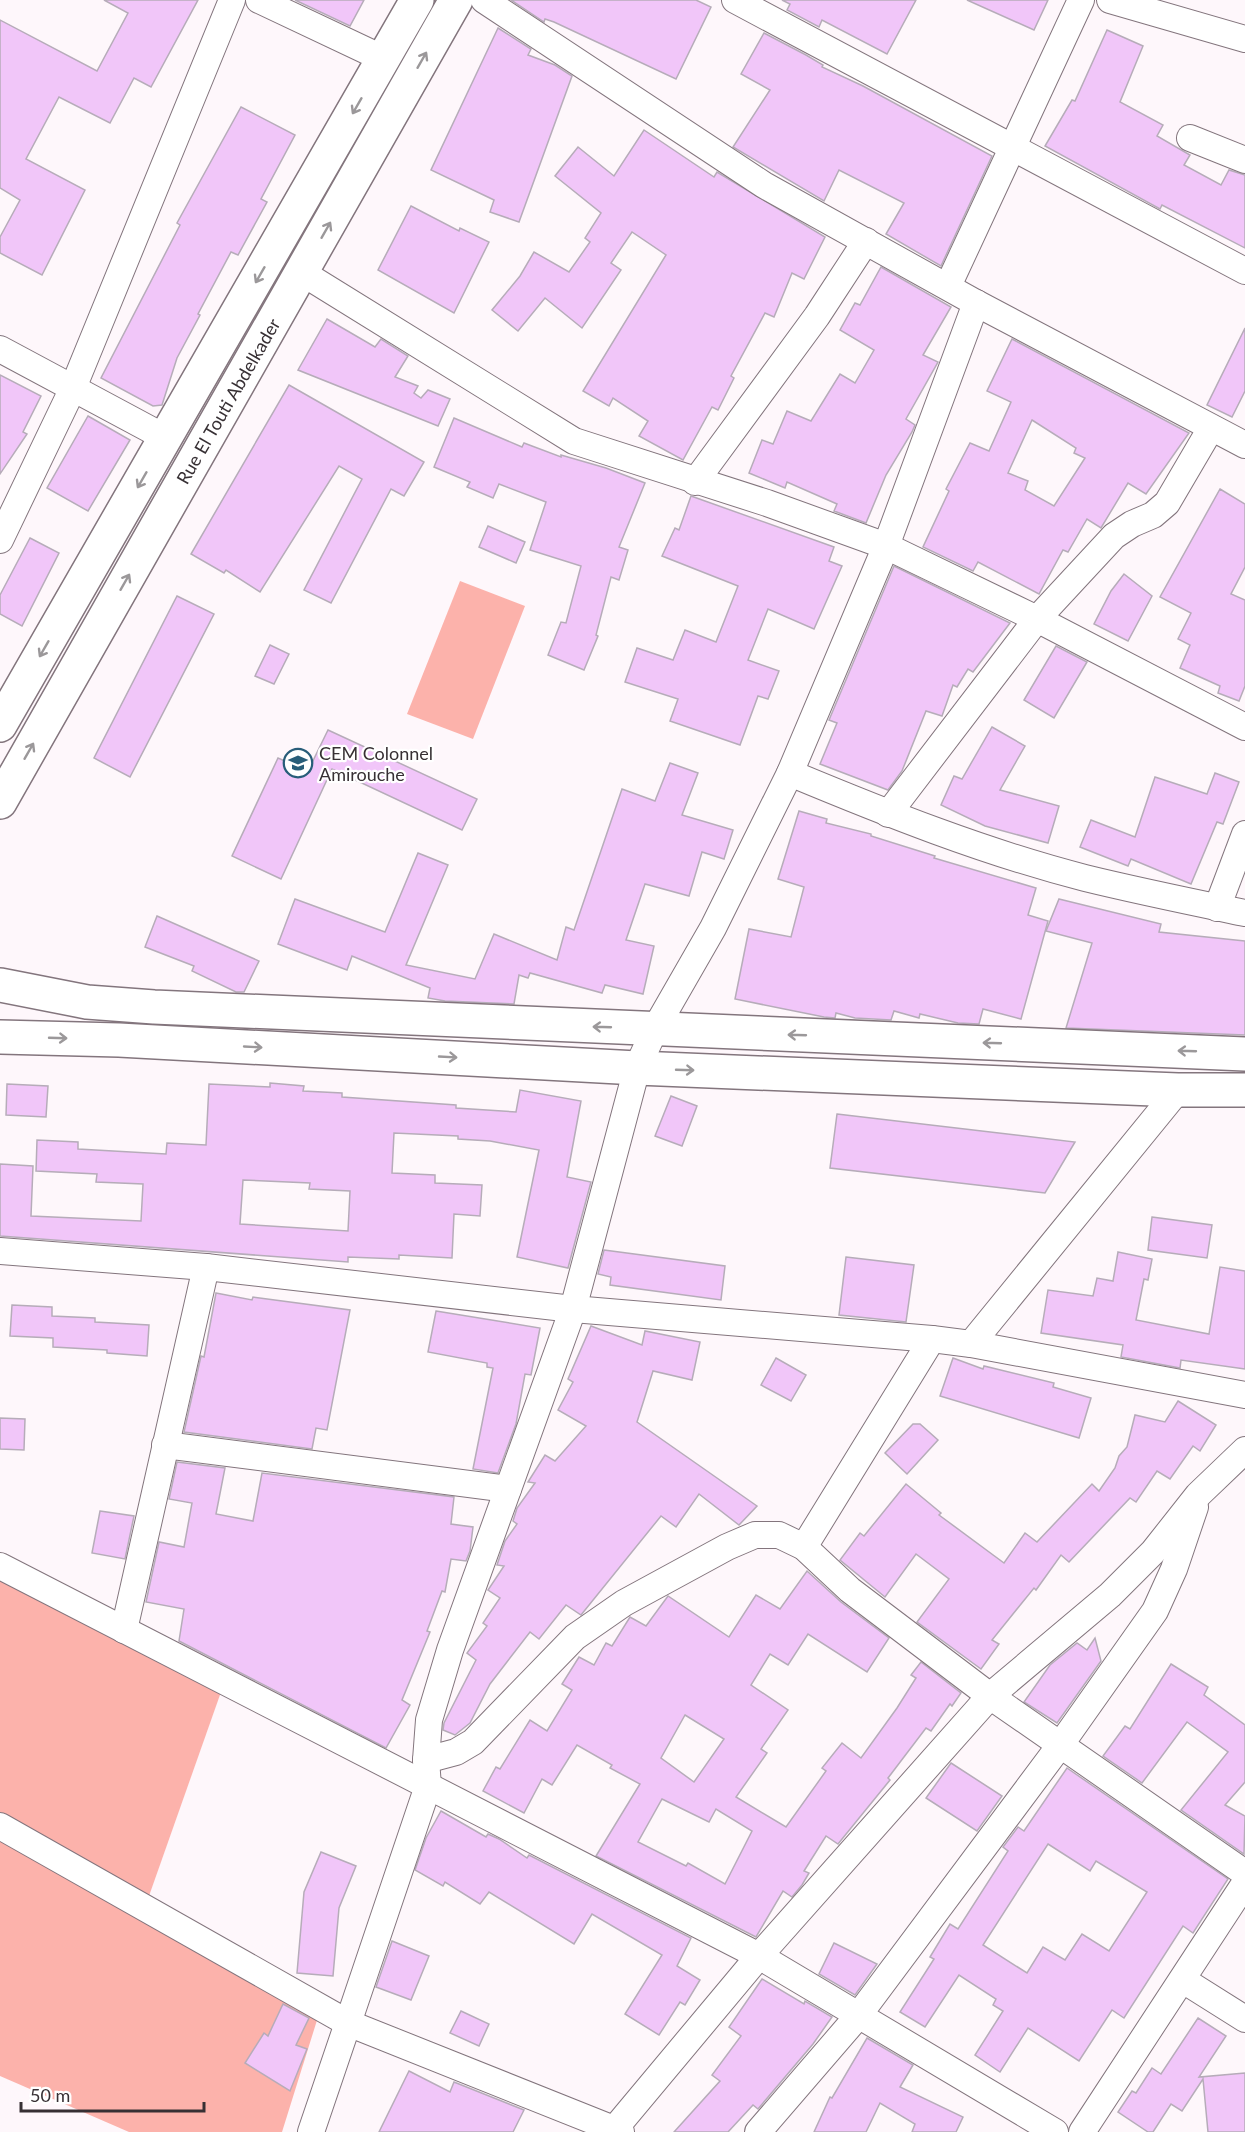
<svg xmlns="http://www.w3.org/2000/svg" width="1245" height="2132" viewBox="0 0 1245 2132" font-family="Lato,sans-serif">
<rect width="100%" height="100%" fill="#fef7fb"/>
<!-- green -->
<g fill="#fcb2ab">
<path d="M460,581L525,606L473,739L407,714Z"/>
<path d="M0,1580L221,1692L149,1896L0,1812Z"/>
<path d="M0,1841L318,2017L282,2132H129L0,2076Z"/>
</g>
<!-- building -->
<g fill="#f1c6f9" stroke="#b6acb9" stroke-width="1.5" fill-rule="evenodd">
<path d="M104,0H198L151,87L134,78L110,123L59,97L26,159L85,190L42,275L0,253V237L20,200L0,188V20L97,71L128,13Z"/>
<path d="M295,0H364L350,26Z"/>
<path d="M511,0H696L711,7L676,79L554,22L545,19L544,22Z"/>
<path d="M782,0H916L887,54L822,20L819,27L787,10L790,4Z"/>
<path d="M967,0H1048L1034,30Z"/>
<path d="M498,28L531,49L528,55L555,65L572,76L519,222L490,212L494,200L431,170Z"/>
<path d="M1107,30L1143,46L1120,102L1163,125L1157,136L1190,155L1184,165L1221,185L1229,170L1245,175V248L1162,205L1160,209L1045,146L1072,100L1075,101Z"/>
<path d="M764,33L806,55L823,65L822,67L863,86L992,156L941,266L886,234L904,203L839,170L824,201L733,147L770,90L741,74Z"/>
<path d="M241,107L295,135L261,199L267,202L238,255L231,252L198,314L200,315L177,358L162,405L153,406L101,378L180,225L177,223Z"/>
<path d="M644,130L714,177L717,172L825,237L804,279L792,273L774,317L765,313L731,376L734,378L718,410L712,407L683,460L639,436L648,421L613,398L609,406L583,391L666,255L632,232L611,263L621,270L582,328L545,298L518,331L492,310L520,276L534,252L569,272L590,242L585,238L601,213L555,176L578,147L614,176Z"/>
<path d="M411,206L459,231L460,228L489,242L454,313L378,270Z"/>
<path d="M881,267L951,307L923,355L938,362L906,419L915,425L912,432L886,475L866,523L834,511L837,504L787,482L785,488L749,473L762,440L773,444L787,411L811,421L840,374L855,383L874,350L840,330L855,303L860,305Z"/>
<path d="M327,319L375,347L381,339L408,356L395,377L418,386L414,393L421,398L428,390L450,399L438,426L298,370Z"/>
<path d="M1245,328V391L1232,417L1207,405Z"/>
<path d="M1012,339L1189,433L1146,494L1128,483L1101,528L1087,519L1068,552L1063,550L1039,594L978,562L973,571L923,547L949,491L946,489L970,443L989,451L1011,402L987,391ZM1032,420L1076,448L1074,453L1085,458L1054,506L1025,490L1028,481L1008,473Z"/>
<path d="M0,375L41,396L23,432L27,434L0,474Z"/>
<path d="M289,385L424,462L404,496L391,489L331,603L304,590L362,479L339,466L260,592L226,570L224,573L191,554Z"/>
<path d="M88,416L130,440L88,511L47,488Z"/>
<path d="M454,418L522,447L524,443L561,457V455L606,468L645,483L619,547L628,550L619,580L611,577L596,635L598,636L584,670L548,655L561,622L566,623L581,566L530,550L546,502L499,484L493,498L467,487L470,482L434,467Z"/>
<path d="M1220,489L1245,504V567L1231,594L1245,600V686L1239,701L1218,693L1220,686L1180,668L1190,645L1178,639L1191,613L1160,597Z"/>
<path d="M691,496L834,547L829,561L842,566L814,629L768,609L748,660L779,671L768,699L758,696L740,745L670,721L678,699L625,682L637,648L673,660L685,630L716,642L738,586L662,556L675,528L679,530Z"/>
<path d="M488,526L525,542L516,563L479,547Z"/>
<path d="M30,538L59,553L22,626L0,614V595Z"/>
<path d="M894,566L1010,623L973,672L968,669L957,687L953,685L942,716L926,711L902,771L888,790L820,764L837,723L829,720Z"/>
<path d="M1124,574L1152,596L1128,641L1094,624L1111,591Z"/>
<path d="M177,596L214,614L130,777L94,758Z"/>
<path d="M270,645L289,654L274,684L255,676Z"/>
<path d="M1056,646L1087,662L1054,718L1024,700Z"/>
<path d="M992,727L1025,746L1000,790L1059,806L1048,843L985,826L941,805L954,776L962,779Z"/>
<path d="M328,730L477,799L462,830L332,769L281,879L232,856L278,758L308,771Z"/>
<path d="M670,763L698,773L682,815L733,830L724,859L702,852L689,896L645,884L626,940L654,946L643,994L605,985L602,993L530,973L528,978L519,975L514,1004L445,1001L428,998L430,988L352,956L347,970L278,944L295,899L385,932L418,853L448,865L406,965L475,979L494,934L557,960L566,927L574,930L622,789L655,801Z"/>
<path d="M1215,773L1239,782L1223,824L1217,822L1191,884L1131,859L1128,866L1080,847L1091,820L1135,837L1155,777L1207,794Z"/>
<path d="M799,811L827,819L826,823L871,834V836L935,856L934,858L1036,888L1028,915L1048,921L1021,1019L983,1009L979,1024L958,1023L920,1014L919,1018L894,1011L891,1020L855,1018L836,1013L835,1018L824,1017L735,999L749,929L791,937L804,887L778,879Z"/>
<path d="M1059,899L1161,924L1159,932L1245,941V1035L1066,1028L1092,943L1046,931Z"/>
<path d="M157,916L259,961L244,992H236L192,971L194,966L145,947Z"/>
<path d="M270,1083L304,1086L303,1091L342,1093V1097L456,1105V1108L516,1112L520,1090L581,1101L567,1177L591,1182L568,1268L517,1257L539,1150L490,1141L458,1139V1136L394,1133L392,1173L435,1175V1183L482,1185L480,1216L454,1214L452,1258L399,1255V1259L348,1257V1262L0,1236V1164L33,1166L31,1216L141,1221L143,1184L96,1182L97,1174L36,1171L37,1140L78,1142V1149L166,1154L167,1143L206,1145L209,1084L270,1087ZM243,1180L310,1183L309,1189L350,1191L348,1231L240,1224Z"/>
<path d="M7,1084L48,1086L46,1117L6,1115Z"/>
<path d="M671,1096L697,1106L682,1146L655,1136Z"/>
<path d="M837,1114L1075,1142L1045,1193L830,1168Z"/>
<path d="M1152,1217L1212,1225L1207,1258L1148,1250Z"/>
<path d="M604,1250L725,1266L721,1300L610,1285L611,1277L598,1274Z"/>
<path d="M1118,1252L1152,1259L1148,1280L1144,1279L1136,1320L1209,1334L1220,1267L1245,1271V1369L1181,1360L1180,1368L1121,1357L1123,1345L1041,1333L1048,1290L1093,1296L1097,1278L1113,1281Z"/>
<path d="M846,1257L914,1265L906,1322L839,1315Z"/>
<path d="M216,1293L252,1300L253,1297L350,1310L327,1430L316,1428L312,1449L184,1432L201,1356L204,1357Z"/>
<path d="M12,1305L52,1307V1316L95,1318V1322L149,1325L147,1356L107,1353V1350L53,1347V1338L10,1336Z"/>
<path d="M436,1311L540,1328L531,1375L525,1374L516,1424L498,1473L473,1469L493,1368L487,1367V1363L428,1352Z"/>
<path d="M591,1326L642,1345L645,1331L700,1342L692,1380L653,1371L637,1422L757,1506L739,1525L699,1494L676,1527L661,1516L581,1615L566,1605L539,1639L530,1632L490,1684L470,1723L455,1735L443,1730L444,1723L476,1660L467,1653L487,1626L483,1623L500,1598L488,1590L504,1566L497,1565L505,1541L517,1524L513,1521L517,1508L535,1483L528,1482L545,1455L555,1461L586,1426L558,1410L573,1382L568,1379Z"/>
<path d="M776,1358L806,1375L791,1401L761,1385Z"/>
<path d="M953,1358L983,1369L984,1366L1054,1383L1053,1387L1091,1398L1079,1438L940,1396Z"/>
<path d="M1178,1401L1216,1425L1200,1451L1193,1446L1170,1479L1157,1471L1136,1502L1130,1498L1069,1562L1061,1555L1036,1590L1034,1588L992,1640L999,1644L981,1669L917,1622L949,1579L916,1554L885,1597L840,1560L860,1533L864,1536L906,1484L941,1513L939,1515L1004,1563L1025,1533L1037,1542L1092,1484L1099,1491L1115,1468L1119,1456L1127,1447L1135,1415L1165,1422Z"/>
<path d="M0,1418L25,1419L24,1450L0,1449Z"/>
<path d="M913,1424H920L938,1440L907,1474L885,1453Z"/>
<path d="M177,1462L225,1468L216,1514L253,1521L262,1473L454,1497L451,1524L473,1527L470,1551L466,1561L451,1559L445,1592L442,1591L427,1631L430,1632L402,1700L410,1705L386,1748L179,1641L184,1609L146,1602L159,1542L184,1547L192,1503L169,1499Z"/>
<path d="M100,1511L134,1516L125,1559L92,1553Z"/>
<path d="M807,1571L841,1602L889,1638L867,1672L808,1634L788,1665L770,1654L751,1685L788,1710L761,1749L767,1753L736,1797L786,1827L826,1771L822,1768L842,1743L861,1758L897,1708L916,1678L911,1675L921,1662L961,1693L952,1706L950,1704L931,1731L926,1728L888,1778L890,1780L838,1844L826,1836L804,1871L809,1873L802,1885L792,1897L783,1891L756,1937L596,1856L640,1784L610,1768L612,1765L577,1745L552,1785L542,1779L524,1813L483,1791L496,1767L500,1769L530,1720L547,1731L572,1690L562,1684L579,1657L594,1665L606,1643L612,1646L630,1617L646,1626L668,1596L729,1637L756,1595L780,1609ZM685,1715L724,1739L694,1782L661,1758ZM662,1799L709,1822L716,1809L752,1831L725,1884L688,1863L686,1866L638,1842Z"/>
<path d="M1095,1638L1101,1661L1057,1723L1024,1702L1050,1665L1077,1643L1087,1650Z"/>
<path d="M1171,1664L1208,1687L1204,1695L1245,1725V1782L1225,1805L1245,1816L1244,1854L1181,1810L1228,1752L1187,1722L1142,1783L1103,1756L1125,1726L1130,1729Z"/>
<path d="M951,1763L1002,1796L977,1831L926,1798Z"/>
<path d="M1067,1768L1228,1879L1193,1933L1183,1926L1124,2018L1112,2010L1079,2061L1028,2028L1000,2072L975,2055L1003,2011L993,2005L996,1999L959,1975L925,2027L900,2012L934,1959L930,1957L950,1924L958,1929L1008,1851L1003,1847L1018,1827L1024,1831ZM1048,1844L1090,1871L1096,1861L1147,1892L1109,1951L1082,1934L1065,1960L1043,1947L1027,1973L983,1945Z"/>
<path d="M441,1811L486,1837L488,1834L499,1839L527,1858L529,1855L691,1938L677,1966L700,1980L685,2005L680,2002L659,2035L625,2014L662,1955L592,1914L574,1944L489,1892L480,1904L445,1882L443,1886L415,1870L426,1838Z"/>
<path d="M321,1852L356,1866L339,1908L333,1976L297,1973L304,1892Z"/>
<path d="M392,1941L429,1956L411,2000L376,1987Z"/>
<path d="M834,1943L877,1964L855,1995L819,1974Z"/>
<path d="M762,1979L804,2004L805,2001L832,2017L813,2044L758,2109L753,2105L728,2132H674L720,2081L712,2075L741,2036L729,2027Z"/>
<path d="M283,2004L309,2018L296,2045L307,2049L290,2091L245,2063L264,2033L268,2036Z"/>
<path d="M461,2011L489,2024L479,2046L450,2033Z"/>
<path d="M1198,2018L1226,2036L1199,2077L1245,2073V2132H1208L1203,2079L1182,2111L1171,2104L1153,2132H1148L1118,2112L1132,2091L1136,2093L1152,2068L1161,2074Z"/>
<path d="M867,2038L913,2065L900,2087L963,2117L956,2132H912L915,2124L880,2103L866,2132H814L830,2097L832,2098Z"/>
<path d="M409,2071L450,2092L454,2082L524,2110L513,2132H379Z"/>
</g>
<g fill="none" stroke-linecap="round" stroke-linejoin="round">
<!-- street casing -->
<g stroke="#83757d" stroke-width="28">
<g id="street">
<path d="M259,0L384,59"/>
<path d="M484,0L764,185L976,303L1245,445"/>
<path d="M735,0L1245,271"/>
<path d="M1110,0L1245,39"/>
<path d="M1190,138L1245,160"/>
<path d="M301,272L574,441L767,503L886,546L1037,619L1245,727"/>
<path d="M948,286L1081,0"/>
<path d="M0,349L166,438"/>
<path d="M695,482L817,316L866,241"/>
<path d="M0,540L73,388L232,0"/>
<path d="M790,773C886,813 984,852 1085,878C1138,891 1192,902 1245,913"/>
<path d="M888,814L1037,619L1114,536L1132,524L1153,515L1167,503L1211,428"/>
<path d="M1217,908L1245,834"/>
<path d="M0,1251L206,1267L573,1309L932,1339L971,1344L1245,1395"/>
<path d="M971,1344L1178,1090"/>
<path d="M165,1445L508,1489"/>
<path d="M804,1547L932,1339"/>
<path d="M0,1566L759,1956L1055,2132"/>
<path d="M124,1630L206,1267"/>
<path d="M426,1760L456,1752L473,1742L575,1637L624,1603L727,1547L755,1535H779L804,1547L850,1590L990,1696L1245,1873"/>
<path d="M0,1826L348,2023L428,1786L426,1760L429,1720L450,1650L573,1309L637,1068L655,1029L713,928L790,773L886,546L976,303"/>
<path d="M1183,1980L1245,2019"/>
<path d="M311,2132L348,2023L621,2132"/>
<path d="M612,2132L759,1956L990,1696L1110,1595L1153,1552L1198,1495L1245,1450"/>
<path d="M758,2132L858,2016L1061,1744L1155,1611L1174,1569L1195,1507"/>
<path d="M1082,2132L1245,1883"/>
</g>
</g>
<!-- secondary casing -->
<g stroke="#83757d" stroke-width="36">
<g id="secondary">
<path d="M0,725L417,0"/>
<path d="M0,802L456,0"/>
<path d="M0,985L87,1002L154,1007L1245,1054"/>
<path d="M0,1037L119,1040L637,1068L1178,1090H1245"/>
</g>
</g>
<!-- street -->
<use href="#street" stroke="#fff" stroke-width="26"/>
<!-- secondary -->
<use href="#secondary" stroke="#fff" stroke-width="33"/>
</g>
<!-- one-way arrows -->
<defs><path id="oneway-shaft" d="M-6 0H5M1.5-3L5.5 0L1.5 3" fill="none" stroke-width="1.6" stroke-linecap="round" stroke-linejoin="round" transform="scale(1.5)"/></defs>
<g stroke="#9b989a">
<use href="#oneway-shaft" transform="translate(422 60) rotate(-60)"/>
<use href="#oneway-shaft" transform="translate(357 106) rotate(120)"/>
<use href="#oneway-shaft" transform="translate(326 230) rotate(-60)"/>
<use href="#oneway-shaft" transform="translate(260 275) rotate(120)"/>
<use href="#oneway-shaft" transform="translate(142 480) rotate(120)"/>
<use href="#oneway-shaft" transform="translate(125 582) rotate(-60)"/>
<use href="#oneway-shaft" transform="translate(44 649) rotate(120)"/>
<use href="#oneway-shaft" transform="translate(29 751) rotate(-60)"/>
<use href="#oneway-shaft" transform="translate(602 1027) rotate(-178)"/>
<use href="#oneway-shaft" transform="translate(797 1035) rotate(-178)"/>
<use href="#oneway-shaft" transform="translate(58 1038) rotate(2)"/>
<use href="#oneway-shaft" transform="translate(992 1043) rotate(-178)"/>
<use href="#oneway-shaft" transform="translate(253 1047) rotate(3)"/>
<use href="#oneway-shaft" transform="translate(1187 1051) rotate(-178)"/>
<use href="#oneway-shaft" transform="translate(448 1057) rotate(3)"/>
<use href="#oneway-shaft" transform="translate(685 1070) rotate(2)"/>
</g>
<!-- icons -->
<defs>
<g id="school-ring" transform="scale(1.5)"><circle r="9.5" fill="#fff" stroke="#285d79" stroke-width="1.5"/><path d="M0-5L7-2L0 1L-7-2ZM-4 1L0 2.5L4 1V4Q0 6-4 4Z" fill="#285d79"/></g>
</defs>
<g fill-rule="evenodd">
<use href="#school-ring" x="298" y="763"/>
</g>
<g text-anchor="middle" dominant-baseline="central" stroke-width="4.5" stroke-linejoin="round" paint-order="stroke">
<!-- street labels -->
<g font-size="18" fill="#373034" stroke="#fff">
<text transform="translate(228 401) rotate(-60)">Rue El Touti Abdelkader</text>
</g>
<!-- poi labels -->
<g font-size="18" fill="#373034" stroke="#fff" text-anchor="start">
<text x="319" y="753">CEM Colonnel<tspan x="319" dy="21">Amirouche</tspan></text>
</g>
</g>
<!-- scale -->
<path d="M21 2102v9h183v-9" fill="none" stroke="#373034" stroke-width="3"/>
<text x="30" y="2102" font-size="18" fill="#373034" stroke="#ffffff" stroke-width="4.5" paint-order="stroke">50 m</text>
</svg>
